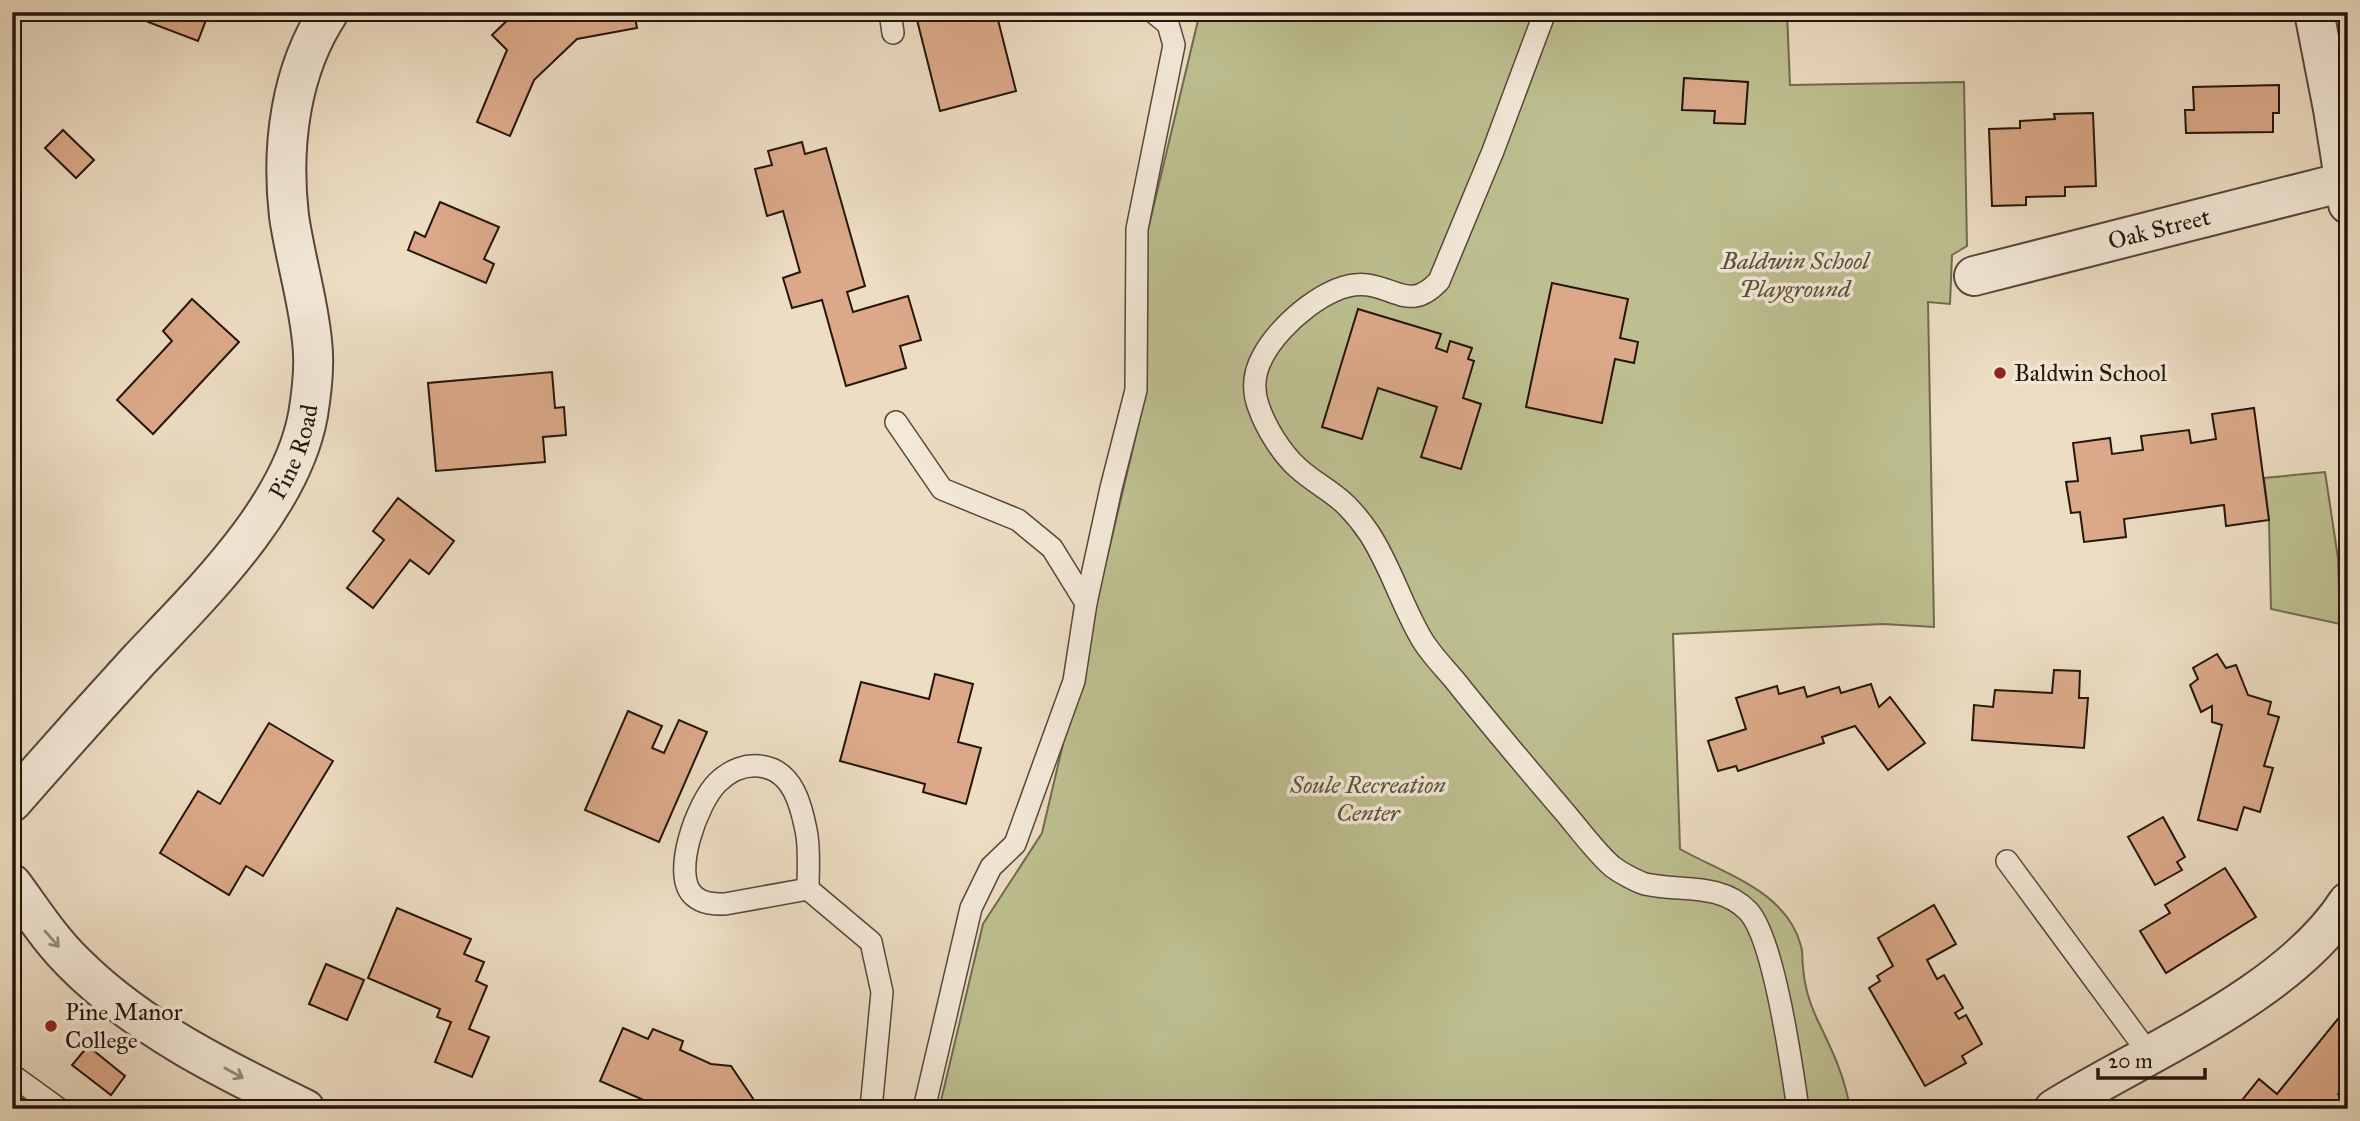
<svg xmlns="http://www.w3.org/2000/svg" width="2360" height="1121" viewBox="0 0 2360 1121" font-family="'IM FELL Great Primer',serif">
<rect width="100%" height="100%" fill="#edddc3"/>
<filter id="stains"><feTurbulence type="fractalNoise" baseFrequency=".00286" numOctaves="4"/><feColorMatrix values="0 0 0 0 .2 0 0 0 0 .09 0 0 0 0 .02 0 0 0 .5 -.17"/></filter>
<radialGradient id="worn" r=".72"><stop offset=".6" stop-color="#630" stop-opacity="0"/><stop offset="1" stop-color="#630" stop-opacity=".3"/></radialGradient>
<!-- green -->
<g fill="#bdbf90" stroke="#716a4e" stroke-width="2">
<path d="M1200,12H1787L1790,85L1964,82L1967,246L1952,255L1950,304L1928,302L1934,627L1883,624L1673,634L1680,849C1724,874 1787,891 1801,946C1803,953 1802,960 1803,967C1804,984 1810,1004 1817,1019C1831,1048 1845,1076 1850,1109H939L983,924L1042,833L1145,397L1141,259Z"/>
<path d="M2325,472L2338,558L2340,624L2271,609L2269,520L2264,478Z"/>
</g>
<!-- building -->
<g fill="#dba989" stroke="#25150c" stroke-width="2">
<path d="M152,12H209L198,41L148,22Z"/>
<path d="M516,12H634L637,28L577,39L534,80L510,136L477,122L507,50L492,35Z"/>
<path d="M915,12H996L1016,91L940,111Z"/>
<path d="M1834,12H1898L1835,20Z"/>
<path d="M2111,12H2142L2112,16Z"/>
<path d="M1684,78L1748,82L1745,124L1714,123L1715,111L1682,110Z"/>
<path d="M2279,85V113H2273V132L2186,133L2185,110H2194L2193,87Z"/>
<path d="M2093,113L2096,186L2065,187V196L2026,197V205L1992,206L1989,129L2020,128V121L2055,119L2054,114Z"/>
<path d="M63,130L94,160L76,178L45,148Z"/>
<path d="M802,142L805,154L826,148L865,286L847,292L853,312L908,296L921,340L900,346L906,368L846,386L822,300L792,308L783,278L800,272L783,211L767,216L755,169L772,165L768,151Z"/>
<path d="M440,202L499,227L484,259L494,264L486,283L408,250L415,232L425,237Z"/>
<path d="M1552,283L1628,299L1620,338L1638,342L1634,363L1615,359L1602,423L1526,407Z"/>
<path d="M192,299L239,342L153,434L117,400L172,341L163,331Z"/>
<path d="M1358,309L1441,334L1436,348L1447,352L1450,341L1472,348L1468,359L1474,361L1463,398L1481,404L1461,469L1421,457L1437,407L1378,388L1362,439L1322,427Z"/>
<path d="M552,372L555,408L564,407L566,435L543,437L545,462L436,471L428,383Z"/>
<path d="M2254,408L2269,520L2226,526L2224,505L2124,519L2126,537L2084,542L2080,512L2071,513L2066,482L2078,481L2073,443L2110,438L2112,454L2143,450L2141,436L2189,430L2191,443L2216,439L2212,414Z"/>
<path d="M398,498L454,541L429,574L410,560L373,608L347,588L384,540L373,531Z"/>
<path d="M2217,654L2226,668L2236,665L2248,695L2271,702L2268,714L2279,717L2264,766L2273,768L2260,812L2244,807L2237,830L2198,820L2222,725L2212,722V706L2201,712L2190,685L2198,679L2193,668Z"/>
<path d="M2054,670L2080,671L2079,698H2088L2084,748L1972,740L1974,705L1993,707L1995,690L2052,693Z"/>
<path d="M935,674L973,684L958,742L981,748L966,804L923,792L925,784L840,761L861,682L929,699Z"/>
<path d="M1871,684L1879,707L1890,697L1925,743L1888,770L1855,726L1822,737L1824,743L1738,771L1736,766L1718,771L1708,741L1746,729L1736,698L1777,686L1779,694L1804,687L1807,697L1839,687L1841,693Z"/>
<path d="M628,711L662,726L652,748L664,753L679,720L707,732L659,842L585,810Z"/>
<path d="M269,723L333,761L263,876L246,866L229,895L160,853L198,791L220,804Z"/>
<path d="M2163,817L2185,857L2177,862L2182,870L2155,885L2128,837Z"/>
<path d="M2225,868L2256,917L2166,973L2140,931L2170,913L2165,905Z"/>
<path d="M1934,905L1956,944L1927,960L1937,979L1944,975L1963,1008L1955,1013L1959,1019L1966,1015L1982,1044L1962,1056L1966,1063L1925,1086L1869,988L1880,981L1877,976L1893,966L1878,938Z"/>
<path d="M397,908L471,939L464,954L484,962L476,981L487,986L469,1029L489,1037L472,1077L435,1062L451,1022L437,1017L440,1009L368,978Z"/>
<path d="M326,964L364,980L347,1020L309,1004Z"/>
<path d="M2346,1009L2348,1011V1082L2338,1094L2348,1102V1109H2235L2259,1079L2277,1094Z"/>
<path d="M623,1028L648,1039L653,1029L683,1041L680,1050L711,1064L731,1066L760,1109H664L600,1081Z"/>
<path d="M88,1046L125,1076L111,1095L72,1065Z"/>
<path d="M12,1097L23,1099L27,1109H12Z"/>
</g>
<g fill="none" stroke-linecap="round" stroke-linejoin="round">
<!-- service casing -->
<g stroke="#57473a" stroke-width="24">
<g id="service">
<path d="M890,12L893,33"/>
<path d="M1545,12L1493,151L1439,281C1412,310 1399,290 1368,285C1331,279 1279,325 1263,356C1254,372 1252,390 1259,408C1266,428 1282,454 1298,468C1313,482 1332,491 1346,505C1354,513 1363,524 1369,533C1390,565 1401,603 1420,636C1429,653 1445,668 1457,683C1491,726 1526,767 1561,808C1576,825 1597,854 1613,867C1621,873 1636,881 1645,884C1680,892 1720,882 1748,911C1774,938 1792,1068 1798,1109"/>
<path d="M896,422L942,489L1018,520L1052,548L1086,603"/>
<path d="M2007,861L2150,1055"/>
<path d="M808,889L725,904C714,904 703,904 694,896C670,875 698,802 717,783C730,770 747,763 765,767C793,773 801,805 806,830C810,848 808,870 808,889L871,942L882,992L871,1109"/>
<path d="M12,1075L59,1109"/>
<path d="M924,1109L971,908L991,867L1015,844L1074,681L1086,603L1111,488L1136,390L1137,229L1174,45L1168,24L1153,12"/>
</g>
</g>
<!-- minor casing -->
<g stroke="#57473a" stroke-width="42">
<g id="minor">
<path id="s1" d="M1974,276L2344,182"/>
<path id="s2" d="M12,802C54,754 96,707 139,660C202,593 291,508 308,415C312,391 315,364 312,341C308,299 295,258 289,216C281,147 290,71 329,12"/>
</g>
</g>
<!-- tertiary casing -->
<g stroke="#57473a" stroke-width="42">
<g id="tertiary">
<path d="M2314,12L2333,109L2348,204"/>
<path d="M12,884C32,911 50,940 75,964C139,1028 224,1070 305,1109"/>
<path d="M2054,1109C2146,1052 2288,995 2348,902"/>
</g>
</g>
<!-- service -->
<use href="#service" stroke="#f3e9d8" stroke-width="21"/>
<!-- minor -->
<use href="#minor" stroke="#f3e9d8" stroke-width="38"/>
<!-- tertiary -->
<use href="#tertiary" stroke="#f3e9d8" stroke-width="38"/>
</g>
<!-- one-way arrows -->
<defs><path id="oneway-shaft" d="M-6 0H5M1.5-3L5.5 0L1.5 3" fill="none" stroke-width="1.6" stroke-linecap="round" stroke-linejoin="round" transform="scale(1.75)"/></defs>
<g stroke="#968a7c">
<use href="#oneway-shaft" transform="translate(52 939) rotate(49)"/>
<use href="#oneway-shaft" transform="translate(234 1073) rotate(29)"/>
</g>
<!-- markers -->
<g fill="#8f2418" stroke="#f3e9d8" stroke-width="2.5">
<circle cx="2000" cy="373" r="7"/>
<circle cx="51" cy="1026" r="7"/>
</g>
<g text-anchor="middle" dominant-baseline="central" stroke-width="7" stroke-linejoin="round" paint-order="stroke">
<!-- street labels -->
<g font-size="24" fill="#25150c" stroke="#f3e9d8">
<text stroke="none"><textPath href="#s1" startOffset="191">Oak Street</textPath></text>
<text stroke="none"><textPath href="#s2" startOffset="453">Pine Road</textPath></text>
</g>
<!-- park labels -->
<g font-size="24" font-style="italic" fill="#5a503a" stroke="#f3e9d8">
<text x="1795" y="261">Baldwin School<tspan x="1795" dy="28">Playground</tspan></text>
<text x="1368" y="785">Soule Recreation<tspan x="1368" dy="28">Center</tspan></text>
</g>
<!-- poi labels -->
<g font-size="24" fill="#25150c" stroke="#f3e9d8" text-anchor="start">
<text x="2014" y="373">Baldwin School</text>
<text x="65" y="1012">Pine Manor<tspan x="65" dy="28">College</tspan></text>
</g>
</g>
<!-- margin -->
<rect width="2360" height="1121" fill="none" stroke="#edddc3" stroke-width="42"/>
<rect x="14" y="14" width="2332" height="1093" fill="none" stroke="#25150c" stroke-width="3.5"/>
<rect x="21" y="21" width="2318" height="1079" fill="none" stroke="#25150c" stroke-width="2"/>
<!-- scale -->
<path d="M2098 1068v10h107v-10" fill="none" stroke="#25150c" stroke-width="3.5"/>
<text x="2108" y="1068" font-size="21" fill="#25150c" stroke="#f3e9d8" stroke-width="5" paint-order="stroke">20 m</text>
<rect width="100%" height="100%" filter="url(#stains)"/>
<rect width="100%" height="100%" fill="url(#worn)"/>
</svg>
